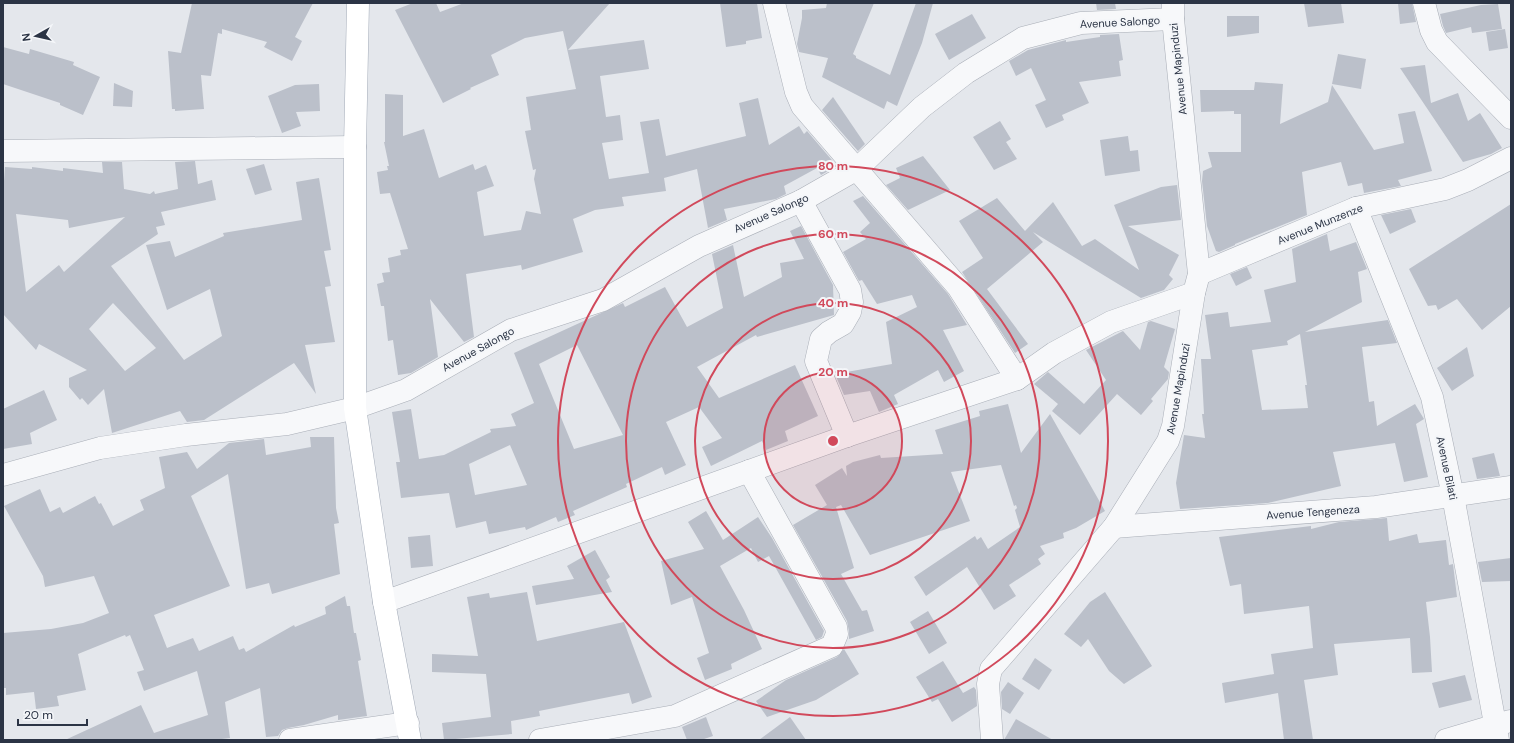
<svg xmlns="http://www.w3.org/2000/svg" width="1514" height="743" viewBox="0 0 1514 743" font-family="'DM Sans',sans-serif">
<rect width="100%" height="100%" fill="#e4e7ec"/>
<!-- building -->
<g fill="#bbc0ca" fill-rule="evenodd">
<path d="M192,3H313L295,37L302,41L292,61L264,47L267,42L222,29V34L218,33L211,76L201,75L204,109L175,111V109H172L168,51L181,53Z"/>
<path d="M413,3H436L440,12L464,3H610L568,50L644,40L649,69L600,76L606,117L620,115L623,140L602,143L609,179L649,173L640,122L659,119L666,156L746,136L739,103L758,98L769,145L799,126L804,134L807,131L837,166L821,175L817,168L784,186L786,194L776,199L724,209L727,220L708,228L697,169L664,178L666,191L622,197L624,206L595,210L573,219L583,252L522,270L521,265L466,274L474,337L464,342L430,299L438,357L411,373L398,375L393,340L388,341L384,306H381L377,284L384,282L382,273L390,272L388,258L401,255L400,250L408,249L390,193L380,194L377,172L388,170L387,166H389L384,142H385V94L403,95V136L424,129L439,178L473,164L475,170L486,165L494,186L477,192L484,236L521,230L526,211L541,214L534,179L536,169L533,170L525,131L531,130L526,97L576,89L563,31L525,38L491,55L499,75L470,88L471,89L443,103L395,10Z"/>
<path d="M720,3H757L762,38L746,41V44L726,47Z"/>
<path d="M827,3H874L853,54L856,56V58L890,75L916,3H933L922,43L897,106L887,101L884,109L822,77L828,58L799,52L797,44L802,18V10L826,8Z"/>
<path d="M1096,3H1115L1116,9L1097,10Z"/>
<path d="M1304,3H1341L1344,23L1308,27Z"/>
<path d="M1398,3H1412L1416,22L1400,24Z"/>
<path d="M1498,4L1502,29L1472,33L1471,27L1446,33L1443,26L1440,14L1481,5Z"/>
<path d="M972,14L986,38L949,60L935,34Z"/>
<path d="M1227,16H1259V33L1227,37Z"/>
<path d="M1505,29L1508,48L1489,51L1486,32Z"/>
<path d="M1119,34L1123,60L1119,61L1121,76L1079,82L1089,103L1062,115L1064,120L1046,128L1035,105L1046,100L1031,68L1016,76L1009,61L1028,50L1066,40V42L1100,37V35Z"/>
<path d="M3,47L29,54L30,49L74,62L73,65L100,77L83,115L60,105V103L3,84Z"/>
<path d="M1338,54L1366,59L1361,89L1332,84Z"/>
<path d="M1425,65L1431,103L1458,93L1468,121L1480,113L1502,148L1491,154L1463,162L1400,68Z"/>
<path d="M1255,82L1283,84L1280,124L1328,102L1332,85L1374,150L1404,143L1398,114L1415,111L1432,171L1398,180L1401,186L1364,193L1362,183L1348,186L1341,162L1302,172L1307,215L1235,244V245L1219,252L1216,251L1207,226L1202,181L1203,171L1212,167L1208,152H1241V114H1234V111L1201,112L1200,90H1254Z"/>
<path d="M114,83L133,91L132,107L113,106Z"/>
<path d="M319,84L320,111L296,112L301,126L282,133L268,96L295,85Z"/>
<path d="M833,97L865,144L858,151L822,110Z"/>
<path d="M1000,121L1011,139L1006,142L1017,159L994,170L973,137Z"/>
<path d="M1128,136L1130,151L1138,150L1140,171L1105,176L1100,140Z"/>
<path d="M923,156L950,190L908,210L886,185L900,178L896,168Z"/>
<path d="M195,161L198,184L212,180L216,200L161,212L165,225L156,227L158,234L111,266L184,360L222,336L210,289L167,310L146,245L170,241L175,257L224,236L223,233L302,220L296,182L319,178L331,250L324,251L331,286L325,287L335,342L305,345L316,394L294,363L204,420L187,422L180,411L112,433L104,389L88,405L82,398L80,400L69,387V378L87,370L39,344L36,350L3,314V195L5,167L32,169V167L63,171V168L103,173L102,162H122L124,189L150,194L154,191L155,194L178,189L175,162ZM16,214L68,220L69,228L125,217L64,272L59,265L26,292ZM113,303L156,348L125,371L89,329Z"/>
<path d="M264,164L272,190L255,195L246,169Z"/>
<path d="M1177,185L1181,220L1128,226L1179,255L1169,275L1173,279L1164,290L1141,298L1033,232L1043,242L987,289L1028,344L1015,353L962,272L983,258L959,221L997,198L1025,231L1053,202L1082,246L1095,239L1139,270L1114,205L1161,187Z"/>
<path d="M863,196L948,294L967,325L943,330L964,371L944,382L938,370L894,395L898,404L879,412L870,391L844,395L835,374L892,364L886,322L917,307L912,295L877,304L862,280L859,281L843,252L866,239L860,232L870,223L853,201Z"/>
<path d="M1511,204V306L1482,330L1457,299L1438,310L1436,305L1428,306L1409,269Z"/>
<path d="M1411,209L1416,222L1390,234L1381,215Z"/>
<path d="M801,226L833,285L834,315L757,337L756,335L697,367L719,398L795,365L818,416L785,431L788,441L766,450L762,441L711,466L702,447L722,438L699,407L666,422L686,465L665,475L662,467L626,484L627,487L573,511L575,515L558,522L556,517L526,530L525,527L489,534L486,521L456,528L449,493L401,498L396,462H400L392,412L411,409L419,459L444,455L491,432L490,429L516,426L511,414L534,403L514,353L623,303L625,307L665,287L687,327L723,308L712,254L733,245L744,297L782,277L780,263L804,259L790,231ZM577,345L623,435L574,449L539,364ZM510,445L527,485L475,495L469,464Z"/>
<path d="M1327,234L1330,251L1356,242L1367,269L1358,272L1362,302L1305,332L1388,320L1397,343L1362,347L1369,402L1374,401L1377,426L1415,404L1424,419L1416,424L1428,477L1404,482L1395,443L1333,452L1341,486L1268,503L1180,509L1176,483L1184,435L1205,438L1202,414H1204L1201,359H1211L1205,315L1228,312L1230,327L1271,322L1264,290L1296,282L1292,249ZM1300,334L1307,385H1305L1308,408L1262,410L1252,350L1288,345L1287,341Z"/>
<path d="M1247,267L1252,278L1236,286L1230,274Z"/>
<path d="M1151,321L1175,329L1164,367L1169,372L1168,379L1151,399L1153,401L1141,415L1117,394L1080,435L1052,411L1058,404L1034,384L1048,372L1084,404L1106,380L1086,350L1123,331L1140,350L1148,322Z"/>
<path d="M1467,347L1474,376L1452,391L1437,368Z"/>
<path d="M44,390L57,420L30,433L32,444L3,449V409Z"/>
<path d="M1008,404L1021,453L1050,414L1105,511L1076,528L1063,533L1064,538L1040,546L1045,554L1038,559L1041,564L1009,585L1016,596L994,610L967,567L926,596L914,577L975,536L977,540L981,537L988,549L1020,527L1015,510L1017,508L1016,505L1014,506L1001,465L951,472L970,521L870,555L841,505L836,507L854,568L841,574L862,611L867,610L874,631L849,639V632L847,621L793,525L827,505L815,485L842,468L847,476L846,466L853,462L880,455L881,458L943,454L935,430L980,416L979,411Z"/>
<path d="M310,437H334L336,508L339,523L334,524L340,574L272,594L269,583L246,589L228,474L191,496L230,586L154,615L167,648L193,638L199,651L233,636L239,650L244,648L246,652L294,625L295,627L326,614L325,607L345,596L347,606H350L354,633H356L361,660L358,661L367,716L338,720V715L304,725L288,728L282,730L278,736L266,737L260,688L225,702L230,738L214,740H65L141,705L154,733L208,715L197,671L144,691L137,672L144,670L130,635L126,637L125,635L78,654L86,690L57,696L59,706L36,709L34,692L6,695V688H3V633L51,629L83,623L109,613L94,576L45,587L43,576L4,506L40,489L50,512L60,507L63,513L95,496L99,504L101,503L113,526L144,510L140,500L165,488L159,457L187,452L197,469L229,443L264,439L266,455L311,447Z"/>
<path d="M1494,453L1500,476L1477,479L1472,458Z"/>
<path d="M706,511L723,540L758,517L772,538L824,631L822,637L816,640L769,556L758,562L751,548L720,566L744,610L762,649L731,664L732,669L705,680L697,658L709,653L692,597L671,605L661,561L704,549L688,522Z"/>
<path d="M1387,518L1389,541L1417,534L1419,543L1446,540L1449,565L1453,564L1457,597L1426,602L1430,637L1432,672L1412,673L1410,638L1334,644L1338,675L1304,680L1313,740H1284L1278,693L1225,703L1222,683L1274,674L1271,654L1313,648L1309,606L1244,614L1241,584L1230,586L1219,537L1311,526V529L1339,522Z"/>
<path d="M430,535L433,566L411,568L408,537Z"/>
<path d="M595,550L610,577L606,580L612,592L536,605L532,586L574,579L567,566Z"/>
<path d="M1511,558V581L1482,582L1478,562Z"/>
<path d="M527,592L537,641L624,622L652,697L632,704L629,693L539,711L540,716L511,721L512,734L444,740L442,723L491,717L486,674L432,672V654L478,656L467,597L489,593L490,598Z"/>
<path d="M1105,592L1152,666L1124,684L1109,671L1088,639L1081,647L1064,634L1090,602Z"/>
<path d="M928,611L947,643L929,654L910,622Z"/>
<path d="M844,649L859,674L816,700L767,717L756,701L786,680L837,657Z"/>
<path d="M1035,658L1052,670L1039,690L1022,679Z"/>
<path d="M943,661L963,693L974,687L976,690L977,706L952,722L938,699L932,702L916,677Z"/>
<path d="M1465,675L1472,700L1439,708L1432,683Z"/>
<path d="M1008,682L1024,693L1010,714L1002,709L1001,692Z"/>
<path d="M706,717L713,736L701,740H687L682,727Z"/>
<path d="M790,717L806,740H759Z"/>
<path d="M1016,719L1053,740H1004Z"/>
</g>
<g fill="none" stroke-linecap="round" stroke-linejoin="round">
<!-- minor casing -->
<g stroke="#a9aeb7" stroke-width="23">
<g id="minor">
<path d="M774,3L796,92L802,106L958,287L1017,379"/>
<path d="M1424,3L1431,30L1437,42L1511,118"/>
<path d="M3,151L355,147"/>
<path d="M801,201L850,290L852,302L850,312L843,324L829,332L821,339L816,361L847,436"/>
<path d="M1356,208L1432,397L1453,496L1498,740"/>
<path d="M1199,274L1356,208L1445,189L1468,180L1511,158"/>
<path d="M3,475L100,448L186,435L287,424L355,408L406,390L511,330L603,300L699,246L801,201L857,169L922,107L966,73L1023,38L1081,23L1173,19"/>
<path d="M1114,527L1376,507L1511,487"/>
<path d="M384,602L847,436L1017,379L1054,353L1111,322L1194,293"/>
<path d="M290,740L408,723"/>
<path d="M540,740L675,716L832,646L837,634L836,627L749,471"/>
<path d="M992,740L988,684L991,669L1114,527L1168,441L1173,426L1194,293L1199,274L1173,19V3"/>
<path d="M1446,740L1510,721"/>
</g>
</g>
<!-- major casing -->
<g stroke="#a3abb8" stroke-width="23">
<path id="major" d="M358,3L355,147V408L384,602L410,740"/>
</g>
<!-- minor -->
<use href="#minor" stroke="#f7f8fa" stroke-width="22"/>
<!-- major -->
<use href="#major" stroke="#fff" stroke-width="22"/>
</g>
<!-- distance rings -->
<circle cx="833" cy="441" r="69" fill="#d1495b" fill-opacity=".12"/>
<g fill="none" stroke="#d1495b" stroke-width="2">
<circle cx="833" cy="441" r="69"/>
<circle cx="833" cy="441" r="138"/>
<circle cx="833" cy="441" r="207"/>
<circle cx="833" cy="441" r="275"/>
</g>
<g text-anchor="middle" dominant-baseline="central" stroke-width="4" stroke-linejoin="round" paint-order="stroke">
<!-- street labels -->
<g font-size="11" fill="#2b3445" stroke="#f4f6f9">
<text transform="translate(1120 22) rotate(-3)">Avenue Salongo</text>
<text transform="translate(1178 69) rotate(-96)">Avenue Mapinduzi</text>
<text transform="translate(771 213) rotate(-24)">Avenue Salongo</text>
<text transform="translate(1320 224) rotate(-22)">Avenue Munzenze</text>
<text transform="translate(478 349) rotate(-29)">Avenue Salongo</text>
<text transform="translate(1178 389) rotate(-80)">Avenue Mapinduzi</text>
<text transform="translate(1447 468) rotate(78)">Avenue Bilati</text>
<text transform="translate(1313 512) rotate(-4)">Avenue Tengeneza</text>
</g>
</g>
<circle cx="833" cy="441" r="6" fill="#d1495b" stroke="#f4f6f9" stroke-width="2"/>
<g font-size="12" text-anchor="middle" font-weight="bold" fill="#d1495b" stroke="#f4f6f9" stroke-width="4" stroke-linejoin="round" paint-order="stroke">
<text x="833" y="170">80 m</text>
<text x="833" y="238">60 m</text>
<text x="833" y="307">40 m</text>
<text x="833" y="376">20 m</text>
</g>
<!-- border -->
<rect width="1514" height="743" fill="none" stroke="#2b3445" stroke-width="8"/>
<!-- north arrow -->
<g transform="translate(36 36) rotate(262)" stroke="#f4f6f9" stroke-width="3" paint-order="stroke">
<path d="M0-3L7 15L0 10L-7 15Z" fill="#2b3445"/>
<text y="-6" font-size="11" font-weight="bold" text-anchor="middle" fill="#2b3445">N</text>
</g>
<!-- scale -->
<path d="M18 719v6h69v-6" fill="none" stroke="#2b3445" stroke-width="2"/>
<text x="24" y="719" font-size="12" fill="#2b3445" stroke="#f4f6f9" stroke-width="3" paint-order="stroke">20 m</text>
</svg>
